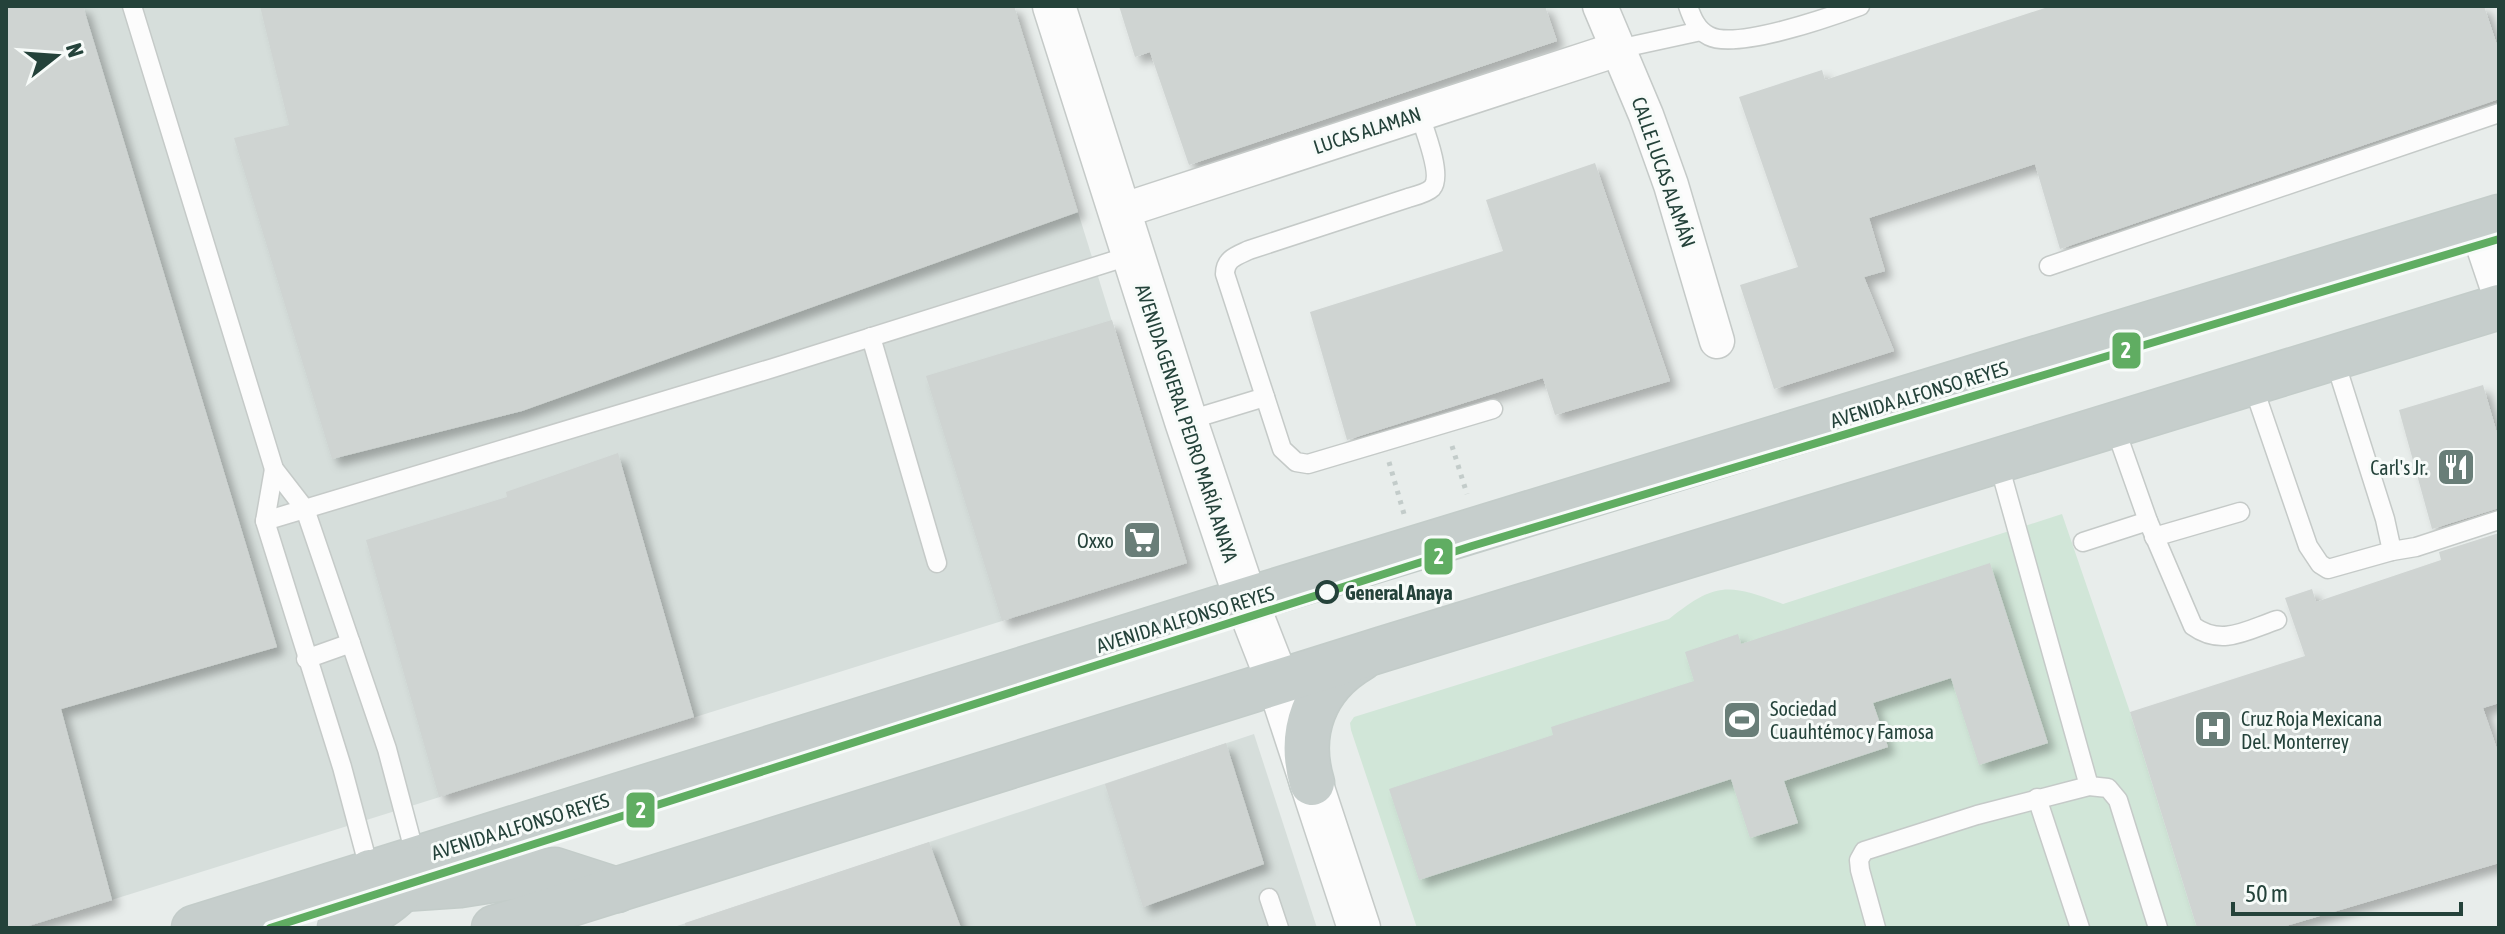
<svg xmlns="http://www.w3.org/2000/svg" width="2505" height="934" viewBox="0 0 2505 934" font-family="'Asap Condensed',sans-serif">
<defs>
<filter id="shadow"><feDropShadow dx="7" dy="7" stdDeviation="4" flood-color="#0004"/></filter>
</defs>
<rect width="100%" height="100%" fill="#e8edeb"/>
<!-- built -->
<g fill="#d6dedb">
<path d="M6,6H1014L1187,563L22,928Z"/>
<path d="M1254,734L1317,928H671Z"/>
</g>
<!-- green -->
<path fill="#d1e6d8" d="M2062,514L2130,712L2197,928H1417L1351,730L1350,723L1354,717L1669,619C1715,582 1728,583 1783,604Z"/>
<!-- building -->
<g fill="#cfd4d2" filter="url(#shadow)">
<path d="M6,6H83L277,647L61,709L112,900L22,928H6Z"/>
<path d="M260,6H1014L1078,212L522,411L332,459L234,138L289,125Z"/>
<path d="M1119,6H1545L1557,41L1189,165L1150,52L1135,57Z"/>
<path d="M2051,6H2484L2499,51V99L2060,249L2035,164L1869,218L1885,271L1864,277L1894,351L1774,389L1740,285L1798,267L1739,97L1822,70L1825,80Z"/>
<path d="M1595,163L1670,381L1555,415L1543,378L1347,440L1310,312L1503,251L1486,200Z"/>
<path d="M1112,320L1187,563L1002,621L926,376Z"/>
<path d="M2483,385L2499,440V508L2432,529L2399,410Z"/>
<path d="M618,453L694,717L439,797L366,540L507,497L506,492Z"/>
<path d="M2499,533V703L2483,708L2499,755V863L2279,928H2197L2130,712L2305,656L2285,598L2312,589L2316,602L2441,560L2439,552Z"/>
<path d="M1990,563L2048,743L1979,765L1951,678L1873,703L1888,747L1784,781L1798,823L1750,838L1731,779L1419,880L1389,789L1553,735L1551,727L1694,681L1685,652L1738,634L1741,644Z"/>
<path d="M1226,743L1264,864L1143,907L1105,784Z"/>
<path d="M929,842L961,928H686L685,923Z"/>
</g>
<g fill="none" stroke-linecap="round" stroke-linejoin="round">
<!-- service casing -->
<g stroke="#c5cac8" stroke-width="21">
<g id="service">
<path d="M132,6L274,469L305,509L387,749L416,858"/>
<path d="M1688,6C1692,18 1697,30 1709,36C1736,50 1830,17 1860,6"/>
<path d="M1618,49L1701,31"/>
<path d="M1419,113C1424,128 1443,176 1432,188C1427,193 1415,196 1408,198L1249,250C1236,256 1225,259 1225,274L1282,449L1296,462L1308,464L1493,409"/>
<path d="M2049,266L2499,113"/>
<path d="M871,337L937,563"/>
<path d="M2252,383L2308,546L2320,564L2328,569L2392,551L2385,519L2334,358"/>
<path d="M1186,421L1265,397"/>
<path d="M2114,425L2148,521L2193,626C2222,647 2247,630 2277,620"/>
<path d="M1998,461L2089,786"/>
<path d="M274,469L265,521L342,767L370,872"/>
<path d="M265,521L773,368L1132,255"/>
<path d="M2154,537L2240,512"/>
<path d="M2083,542L2148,521"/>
<path d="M2392,551L2416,547L2499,520"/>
<path d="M306,659L351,643"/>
<path d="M2037,798L2080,928"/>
<path d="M1269,898L1279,928"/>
<path d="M1876,928L1860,870L1859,860L1864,851L1977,815L2089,786L2108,788L2118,800L2158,928"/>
</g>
</g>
<!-- minor casing -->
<g stroke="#c5cac8" stroke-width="37">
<g id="minor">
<path d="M1600,6L1646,115L1671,185L1717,341"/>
<path d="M1118,212L1618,49"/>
<path d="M2476,224L2499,292"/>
</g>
</g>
<!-- tertiary casing -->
<g stroke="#c5cac8" stroke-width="45">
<path id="tertiary" d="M1054,6L1186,421L1246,600L1278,682L1359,928"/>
</g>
<!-- trunk casing -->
<g stroke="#c3ccc9" stroke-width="47">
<g id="trunk">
<path d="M1312,783C1297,733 1314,686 1360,659"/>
<path d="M370,872L379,880L401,889L460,885L555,870L617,890"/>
<path d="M194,928L1246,600L2499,217"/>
<path d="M340,928C369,914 400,901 415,869"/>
<path d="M494,928L1383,649L2499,307"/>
</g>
</g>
<!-- path -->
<g stroke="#c3ccca" stroke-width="5" stroke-dasharray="4 6" stroke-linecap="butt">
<path d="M1452,446L1467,494"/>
<path d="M1389,462L1404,514"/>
</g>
<!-- service -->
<use href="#service" stroke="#fcfcfc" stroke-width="18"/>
<!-- minor -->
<use href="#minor" stroke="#fcfcfc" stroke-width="34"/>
<!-- tertiary -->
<use href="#tertiary" stroke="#fcfcfc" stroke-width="42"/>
<!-- trunk -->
<use href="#trunk" stroke="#c6cecc" stroke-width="44"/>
<!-- metro-1 casing -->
<g stroke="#f7fbf9" stroke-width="14">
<path id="metro-1" d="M270,928L1472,546L2499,239"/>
</g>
<!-- metro-1 -->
<use href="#metro-1" stroke="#60ad62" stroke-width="8"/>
</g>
<!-- icons -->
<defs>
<g id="restaurant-square" transform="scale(2)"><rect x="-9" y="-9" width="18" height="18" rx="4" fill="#697e78" stroke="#f7fbf9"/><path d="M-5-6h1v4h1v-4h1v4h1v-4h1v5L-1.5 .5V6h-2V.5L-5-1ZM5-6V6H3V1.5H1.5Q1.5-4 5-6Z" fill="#fff"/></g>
<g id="supermarket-square" transform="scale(2)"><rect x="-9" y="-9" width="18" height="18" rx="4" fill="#697e78" stroke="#f7fbf9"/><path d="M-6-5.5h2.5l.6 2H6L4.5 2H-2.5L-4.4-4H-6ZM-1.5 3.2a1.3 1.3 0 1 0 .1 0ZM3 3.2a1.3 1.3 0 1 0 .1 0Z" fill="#fff"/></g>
<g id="stadium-square" transform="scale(2)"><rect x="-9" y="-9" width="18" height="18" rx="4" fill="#697e78" stroke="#f7fbf9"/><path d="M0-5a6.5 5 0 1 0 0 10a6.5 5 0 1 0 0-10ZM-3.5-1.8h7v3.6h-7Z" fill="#fff"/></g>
<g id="hospital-square" transform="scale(2)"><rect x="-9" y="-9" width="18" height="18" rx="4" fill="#697e78" stroke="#f7fbf9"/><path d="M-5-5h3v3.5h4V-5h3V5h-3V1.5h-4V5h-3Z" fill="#fff"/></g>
</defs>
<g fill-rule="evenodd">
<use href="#restaurant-square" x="2456" y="467"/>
<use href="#supermarket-square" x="1142" y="540"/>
<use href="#stadium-square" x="1742" y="720"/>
<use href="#hospital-square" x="2213" y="729"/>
</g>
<!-- markers -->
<circle fill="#f7fbf9" stroke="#24423a" stroke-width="4" cx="1327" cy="592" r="10"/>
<g text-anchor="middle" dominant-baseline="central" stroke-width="6" stroke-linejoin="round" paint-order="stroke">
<!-- street labels -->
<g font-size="20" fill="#24423a" stroke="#f7fbf9">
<text transform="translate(1367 130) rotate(-18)">LUCAS ALAMAN</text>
<text transform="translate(1664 172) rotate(71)">CALLE LUCAS ALAMÁN</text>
<text transform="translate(1919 394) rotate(-17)">AVENIDA ALFONSO REYES</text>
<text transform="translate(1187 423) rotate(72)">AVENIDA GENERAL PEDRO MARÍA ANAYA</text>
<text transform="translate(1185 619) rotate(-17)">AVENIDA ALFONSO REYES</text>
<text transform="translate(520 826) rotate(-17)">AVENIDA ALFONSO REYES</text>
</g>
<!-- poi labels -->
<g font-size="20" fill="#24423a" stroke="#f7fbf9" text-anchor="end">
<text x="2428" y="467">Carl's Jr.</text>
<text x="1114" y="540">Oxxo</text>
<text x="1770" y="708" text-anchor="start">Sociedad<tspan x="1770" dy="23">Cuauhtémoc y Famosa</tspan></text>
<text x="2241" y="718" text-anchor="start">Cruz Roja Mexicana<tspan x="2241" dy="23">Del. Monterrey</tspan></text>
</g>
<!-- stop labels -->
<g font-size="20" font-weight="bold" fill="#24423a" stroke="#f7fbf9" text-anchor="start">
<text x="1345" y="592">General Anaya</text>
</g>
</g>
<g stroke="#f7fbf9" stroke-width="3">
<rect x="2111" y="331" width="31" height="39" rx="8" fill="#60ad62"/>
<rect x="1423" y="537" width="31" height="39" rx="8" fill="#60ad62"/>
<rect x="625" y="791" width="31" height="38" rx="8" fill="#60ad62"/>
</g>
<g font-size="22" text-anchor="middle" font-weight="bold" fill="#fff">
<text x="2126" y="358">2</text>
<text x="1439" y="564">2</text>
<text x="641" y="818">2</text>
</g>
<!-- border -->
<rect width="2505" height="934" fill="none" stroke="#24423a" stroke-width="16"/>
<!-- north arrow -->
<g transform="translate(56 56) rotate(73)" stroke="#f7fbf9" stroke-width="6" paint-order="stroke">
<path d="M0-6L14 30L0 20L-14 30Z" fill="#24423a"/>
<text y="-12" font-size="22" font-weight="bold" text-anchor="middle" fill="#24423a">N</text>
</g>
<!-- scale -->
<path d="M2233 902v12h228v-12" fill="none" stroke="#24423a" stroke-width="4"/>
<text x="2245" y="902" font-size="24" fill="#24423a" stroke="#f7fbf9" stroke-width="6" paint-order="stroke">50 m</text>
</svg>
